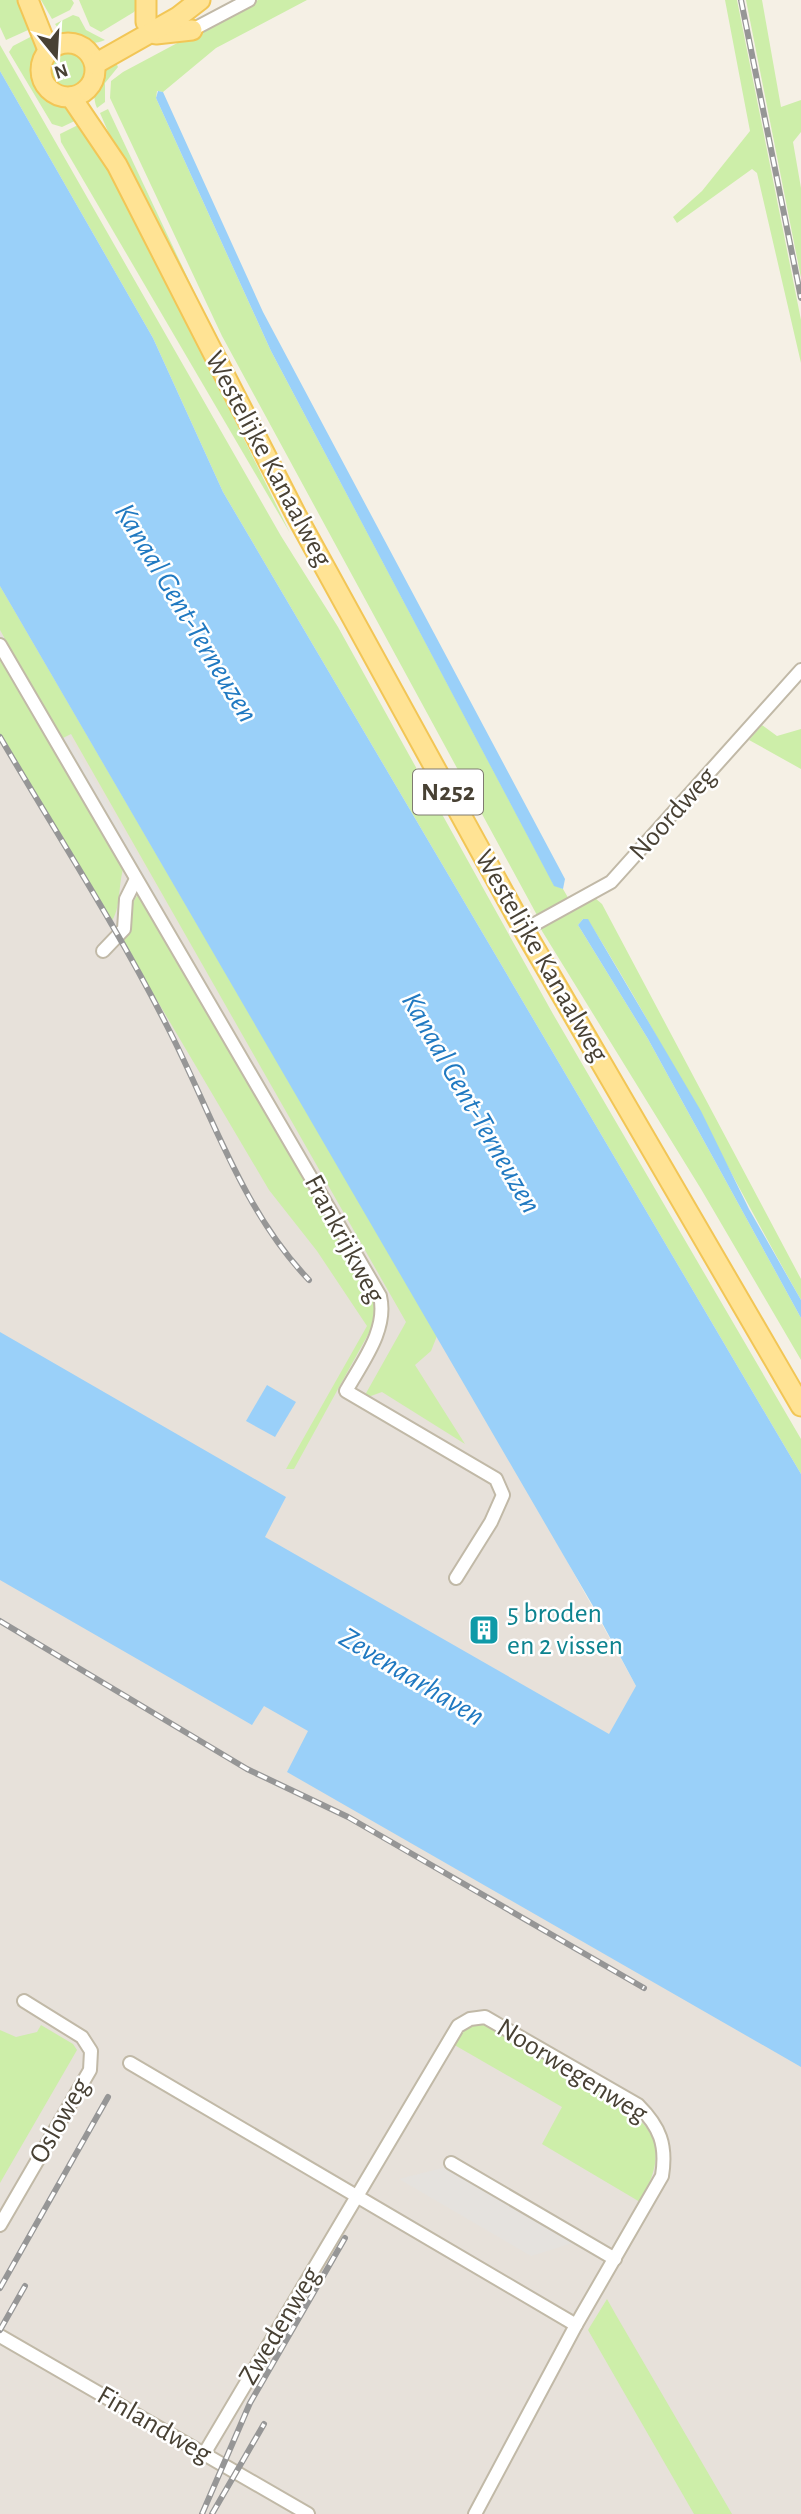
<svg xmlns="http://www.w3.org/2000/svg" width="801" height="2514" viewBox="0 0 801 2514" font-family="'Alegreya Sans',sans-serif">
<rect width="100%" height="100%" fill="#f5f0e5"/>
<!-- industrial -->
<path fill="#e7e1da" d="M0,533L801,1985V2514H0Z"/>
<!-- green -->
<g fill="#cdeea9">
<path d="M0,0H24L37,26L6,40L0,27Z"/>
<path d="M41,0H72L74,3L70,10L52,19Z"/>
<path d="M79,0H142L134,12L101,32L90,26Z"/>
<path d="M258,0H307L216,48L163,92L157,91L156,98L271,351L554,885L563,889L570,901L538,917L222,336L110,98L111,81L123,72Z"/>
<path d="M725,0H737L801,320V363L757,173L752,169L677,223L673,217L702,191L750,131Z"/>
<path d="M746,0H762L781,107L801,100V132L793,142L801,188V278Z"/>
<path d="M73,15L79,17L86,30L105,40C89,48 64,39 55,24Z"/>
<path d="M40,32C41,50 36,56 36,69C36,90 49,97 66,103C71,105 77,113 81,118L62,127L52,124L9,52L13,46Z"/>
<path d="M0,45L281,536L338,627L553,1014L801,1439V1474L223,492L153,338L0,71Z"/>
<circle cx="67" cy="70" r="17"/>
<path d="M113,56L118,67L105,83V102L97,108C89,89 101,70 113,56Z"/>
<path d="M108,109L216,338L113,143L100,113Z"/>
<path d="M84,122L114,173L290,533L61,142L60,134Z"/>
<path d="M0,586L437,1336L431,1351L415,1365L465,1444L382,1392L368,1397L365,1395L406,1322L71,734L61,739L0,630Z"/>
<path d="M0,651L124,866C118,883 121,910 111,922L0,736Z"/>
<path d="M762,725L777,736L801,729V769L749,740Z"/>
<path d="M137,896H144L364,1279L375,1301L376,1320L294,1469H286L367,1326L317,1251L269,1190L122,941C133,927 126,910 137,896Z"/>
<path d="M595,898L602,904L801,1279V1300C729,1173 665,1043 588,920L583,919L578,925L648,1039L801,1318V1360L701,1189L542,931L540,926Z"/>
<path d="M479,2020C519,2043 641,2099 654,2141C660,2163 650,2183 640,2202L542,2144L562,2107L451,2043L459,2029Z"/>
<path d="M41,2025L73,2044L77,2050L0,2183V2030L16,2037L37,2032Z"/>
<path d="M607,2299L616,2315L732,2514H694L588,2330Z"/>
</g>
<!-- parking -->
<g fill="#e5e2de">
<path d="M68,736L166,904L159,908L62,740Z"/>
<path d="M446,2167L576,2242L531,2256L399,2179Z"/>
</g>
<!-- water -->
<g fill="#9ad0f9">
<path d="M0,71L153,338L223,492L801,1474V2067L287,1772L308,1731L264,1706L252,1725L0,1580V1332L286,1497L265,1537L609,1734L636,1686L593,1606L0,586Z"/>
<path d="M158,91L163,92L263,312L565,879L563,889L554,886L271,351L156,98Z"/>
<path d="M583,919H588L701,1111L749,1209L801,1300V1318L648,1039L578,925Z"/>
<path d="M267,1385L296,1402L275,1437L246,1421Z"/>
</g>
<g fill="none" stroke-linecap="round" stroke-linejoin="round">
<!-- street casing -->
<g stroke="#c1b9a7" stroke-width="16">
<g id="street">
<path d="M192,30L249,0"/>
<path d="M0,645L380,1296C388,1330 362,1362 346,1391L496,1479L503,1495L491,1522L456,1578"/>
<path d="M524,930L611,882L801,670"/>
<path d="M103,951L124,929L126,899L136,879"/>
<path d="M130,2063L576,2325"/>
<path d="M451,2163L615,2259"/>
<path d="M0,2225L90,2070L91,2051L82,2037L24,2001"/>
<path d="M0,2336L308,2514"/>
<path d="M204,2454L458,2026L470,2019L485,2017L638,2105C660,2127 667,2145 662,2176L576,2325L475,2514"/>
</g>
</g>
<!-- primary casing -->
<g stroke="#f2c656" stroke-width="23">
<g id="primary">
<path d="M28,0L48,50"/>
<path d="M146,22V0"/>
<path d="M156,34L192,30"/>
<circle cx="68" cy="70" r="27"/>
<path d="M95,64L178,17L200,0"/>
<path d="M71,97L117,165L296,515L524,930L801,1406"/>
</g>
</g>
<!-- street -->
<use href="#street" stroke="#fff" stroke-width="12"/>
<!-- primary -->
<use href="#primary" stroke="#ffe394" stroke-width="19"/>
<!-- rail casing -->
<g stroke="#969696" stroke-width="6">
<g id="rail">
<path d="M741,0L801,298"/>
<path d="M0,737C56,833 117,927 167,1026C211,1111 241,1209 309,1280"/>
<path d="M0,1621L247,1769L348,1817L644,1988"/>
<path d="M0,2288L108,2097"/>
<path d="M0,2330L25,2286"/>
<path d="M202,2514L250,2403L345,2238"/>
<path d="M212,2514L264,2424"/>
</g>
</g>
<!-- rail -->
<use href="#rail" stroke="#fff" stroke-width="3.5" stroke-dasharray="10" stroke-linecap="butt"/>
</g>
<!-- icons -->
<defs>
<g id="building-square" transform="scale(1.575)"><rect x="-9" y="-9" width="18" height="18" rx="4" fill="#0f9aa8" stroke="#fff"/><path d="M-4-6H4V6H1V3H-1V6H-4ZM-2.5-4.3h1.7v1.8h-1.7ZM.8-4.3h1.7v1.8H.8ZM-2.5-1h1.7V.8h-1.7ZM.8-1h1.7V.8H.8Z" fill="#fff"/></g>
</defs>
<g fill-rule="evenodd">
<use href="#building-square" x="484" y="1630"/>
</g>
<g text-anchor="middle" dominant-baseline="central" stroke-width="5" stroke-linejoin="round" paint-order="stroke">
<!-- shield labels -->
<rect fill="#fff" stroke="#7f7a71" stroke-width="2" x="413" y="769.5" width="70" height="45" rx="5"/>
<g font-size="26" font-weight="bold" fill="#484134">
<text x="448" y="792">N252</text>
</g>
<!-- street labels -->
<g font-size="28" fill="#484134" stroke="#fff">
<text transform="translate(268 459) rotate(62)">Westelijke Kanaalweg</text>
<text transform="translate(673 814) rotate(-48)">Noordweg</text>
<text transform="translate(541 956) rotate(60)">Westelijke Kanaalweg</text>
<text transform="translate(344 1239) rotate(62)">Frankrijkweg</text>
<text transform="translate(572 2071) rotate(32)">Noorwegenweg</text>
<text transform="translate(60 2121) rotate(-60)">Osloweg</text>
<text transform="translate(280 2326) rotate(-59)">Zwedenweg</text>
<text transform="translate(154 2425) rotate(30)">Finlandweg</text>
</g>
<!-- culture labels -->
<g font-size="28" fill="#0d838f" stroke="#fff" text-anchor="start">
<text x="507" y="1614">5 broden<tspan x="507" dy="32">en 2 vissen</tspan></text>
</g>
<!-- water labels -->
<g font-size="30" font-style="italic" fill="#2079c1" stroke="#fff">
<text transform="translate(186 613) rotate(59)">Kanaal Gent-Terneuzen</text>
<text transform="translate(471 1103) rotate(60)">Kanaal Gent-Terneuzen</text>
<text transform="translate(412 1677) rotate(31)">Zevenaarhaven</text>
</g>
</g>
<!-- north arrow -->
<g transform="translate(56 56) rotate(162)" stroke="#ffffff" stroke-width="5" paint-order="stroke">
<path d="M0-5L12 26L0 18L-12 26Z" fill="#484134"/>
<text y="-10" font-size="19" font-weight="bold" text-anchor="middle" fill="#484134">N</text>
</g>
</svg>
